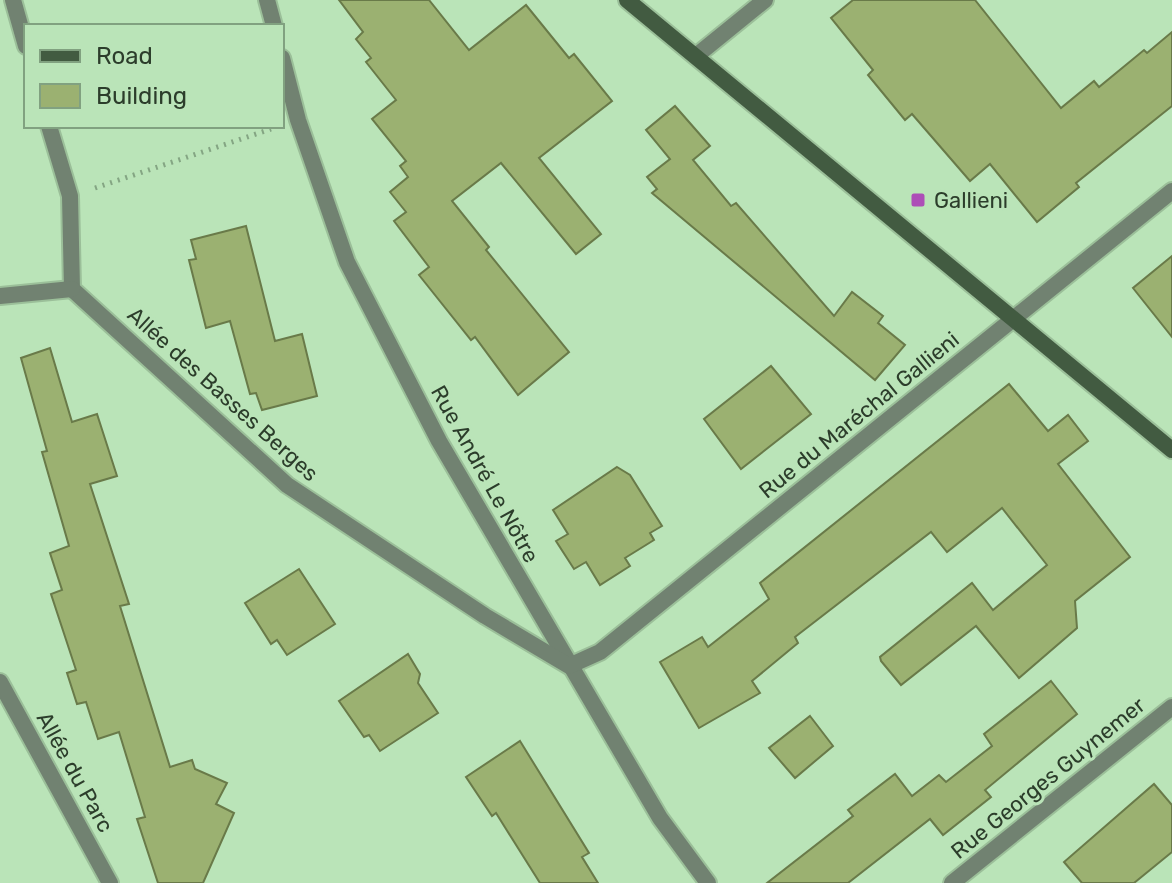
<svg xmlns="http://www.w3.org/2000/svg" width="1172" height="883" viewBox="0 0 1172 883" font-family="Rubik,sans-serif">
<rect width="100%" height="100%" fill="#bae4b8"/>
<!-- building -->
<g fill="#9bb171" stroke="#697a49" stroke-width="2">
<path d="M339,0H429L469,50L526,5L569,58L574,54L612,101L539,158L601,234L576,254L501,163L452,201L489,247L486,250L569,352L518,395L475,337L471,340L419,275L429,267L394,221L406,212L390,192L408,177L400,166L406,161L372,119L396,100L366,62L371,58L356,39L363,32Z"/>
<path d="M853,0H975L1061,108L1094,81L1099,87L1144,50L1147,53L1172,32V106L1076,183L1079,187L1037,222L990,164L970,181L912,114L905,120L868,75L873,70L831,18Z"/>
<path d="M675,106L710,146L693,160L731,206L736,203L834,316L852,292L883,316L878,323L905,345L875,380L652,193L657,189L647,177L670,159L646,130Z"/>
<path d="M246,226L275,341L302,334L317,396L262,410L256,393L250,394L230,321L206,328L189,260L196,259L191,240Z"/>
<path d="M1172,256V337L1133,288Z"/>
<path d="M50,348L72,422L97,414L117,476L90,484L129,604L120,606L170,767L192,760L195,769L227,783L216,804L234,813L203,883H158L137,819L145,817L119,732L98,739L86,702L77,704L67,673L76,670L51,594L62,590L50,553L69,546L42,452L47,451L21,358Z"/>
<path d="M771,366L811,414L741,469L704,419Z"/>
<path d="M1009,384L1048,431L1068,415L1088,441L1058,464L1130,557L1075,601L1077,628L1019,678L976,626L901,685L881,661L880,657L972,583L993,610L1047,565L1002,508L947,552L931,532L795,637L798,643L752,681L760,693L699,728L660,662L702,637L708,647L769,599L760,583Z"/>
<path d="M617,467L630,475L662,526L650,533L654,540L625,558L630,566L600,585L586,562L574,569L556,541L568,534L553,510Z"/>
<path d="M299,569L335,624L287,655L277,640L271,644L245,603Z"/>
<path d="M408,654L420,674L418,683L438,713L380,751L369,735L364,737L339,701Z"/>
<path d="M1051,681L1077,714L985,790L991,797L943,835L930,819L848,883H767L853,816L848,810L895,774L912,796L939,775L946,782L992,746L984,734Z"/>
<path d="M810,716L833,746L795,778L769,748Z"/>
<path d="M520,741L589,853L582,857L598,883H540L496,813L492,816L466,777Z"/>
<path d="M1154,784L1172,805V852L1134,883H1082L1064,862Z"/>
</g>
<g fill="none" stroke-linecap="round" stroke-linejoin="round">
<!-- minor casing -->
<g stroke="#9bbf99" stroke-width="20">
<g id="minor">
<path d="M13,0L26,46"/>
<path d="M267,0L274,26"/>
<path d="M696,56L765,0"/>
<path d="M282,58L298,120L347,262L439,441L660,818L708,883"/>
<path d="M49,126L70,196L72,289L287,485L485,616L569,666L600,652L1172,191"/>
<path d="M0,296L72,289"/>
<path d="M0,682L110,883"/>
<path d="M952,883L1172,707"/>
</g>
</g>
<!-- secondary casing -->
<g stroke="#9bbf99" stroke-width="20">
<path id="secondary" d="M627,0L1172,450"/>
</g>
<!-- path -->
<path stroke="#84a583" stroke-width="5" stroke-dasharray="2 6" stroke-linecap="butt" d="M95,188L271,129"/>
<!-- minor -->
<use href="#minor" stroke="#718271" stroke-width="16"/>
<!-- secondary -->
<use href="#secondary" stroke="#425b41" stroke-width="16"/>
</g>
<!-- markers -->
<rect fill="#ad4eb7" stroke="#bae4b8" stroke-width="3" x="910" y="192" width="16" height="16" rx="4"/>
<g text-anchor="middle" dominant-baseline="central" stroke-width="6" stroke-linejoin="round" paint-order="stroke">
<!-- poi labels -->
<g font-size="22" fill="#2c3d2b" stroke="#bae4b8" text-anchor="start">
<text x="934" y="200">Gallieni</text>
</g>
<!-- street labels -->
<g font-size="22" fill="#2c3d2b" stroke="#bae4b8">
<text transform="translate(223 394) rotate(42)">Allée des Basses Berges</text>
<text transform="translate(859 415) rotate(-39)">Rue du Maréchal Gallieni</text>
<text transform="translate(485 474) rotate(61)">Rue André Le Nôtre</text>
<text transform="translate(75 772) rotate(61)">Allée du Parc</text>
<text transform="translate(1048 778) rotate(-39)">Rue Georges Guynemer</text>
</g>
</g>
<!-- legend -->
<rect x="24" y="24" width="260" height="104" fill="#bae4b8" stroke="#81a180" stroke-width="2"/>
<rect x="40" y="50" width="40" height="12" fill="#425b41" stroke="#81a180" stroke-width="2"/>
<text x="96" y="64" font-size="24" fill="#2c3d2b">Road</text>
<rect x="40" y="84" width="40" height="24" fill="#9bb171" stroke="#81a180" stroke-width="2"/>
<text x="96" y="104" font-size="24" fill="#2c3d2b">Building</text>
</svg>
